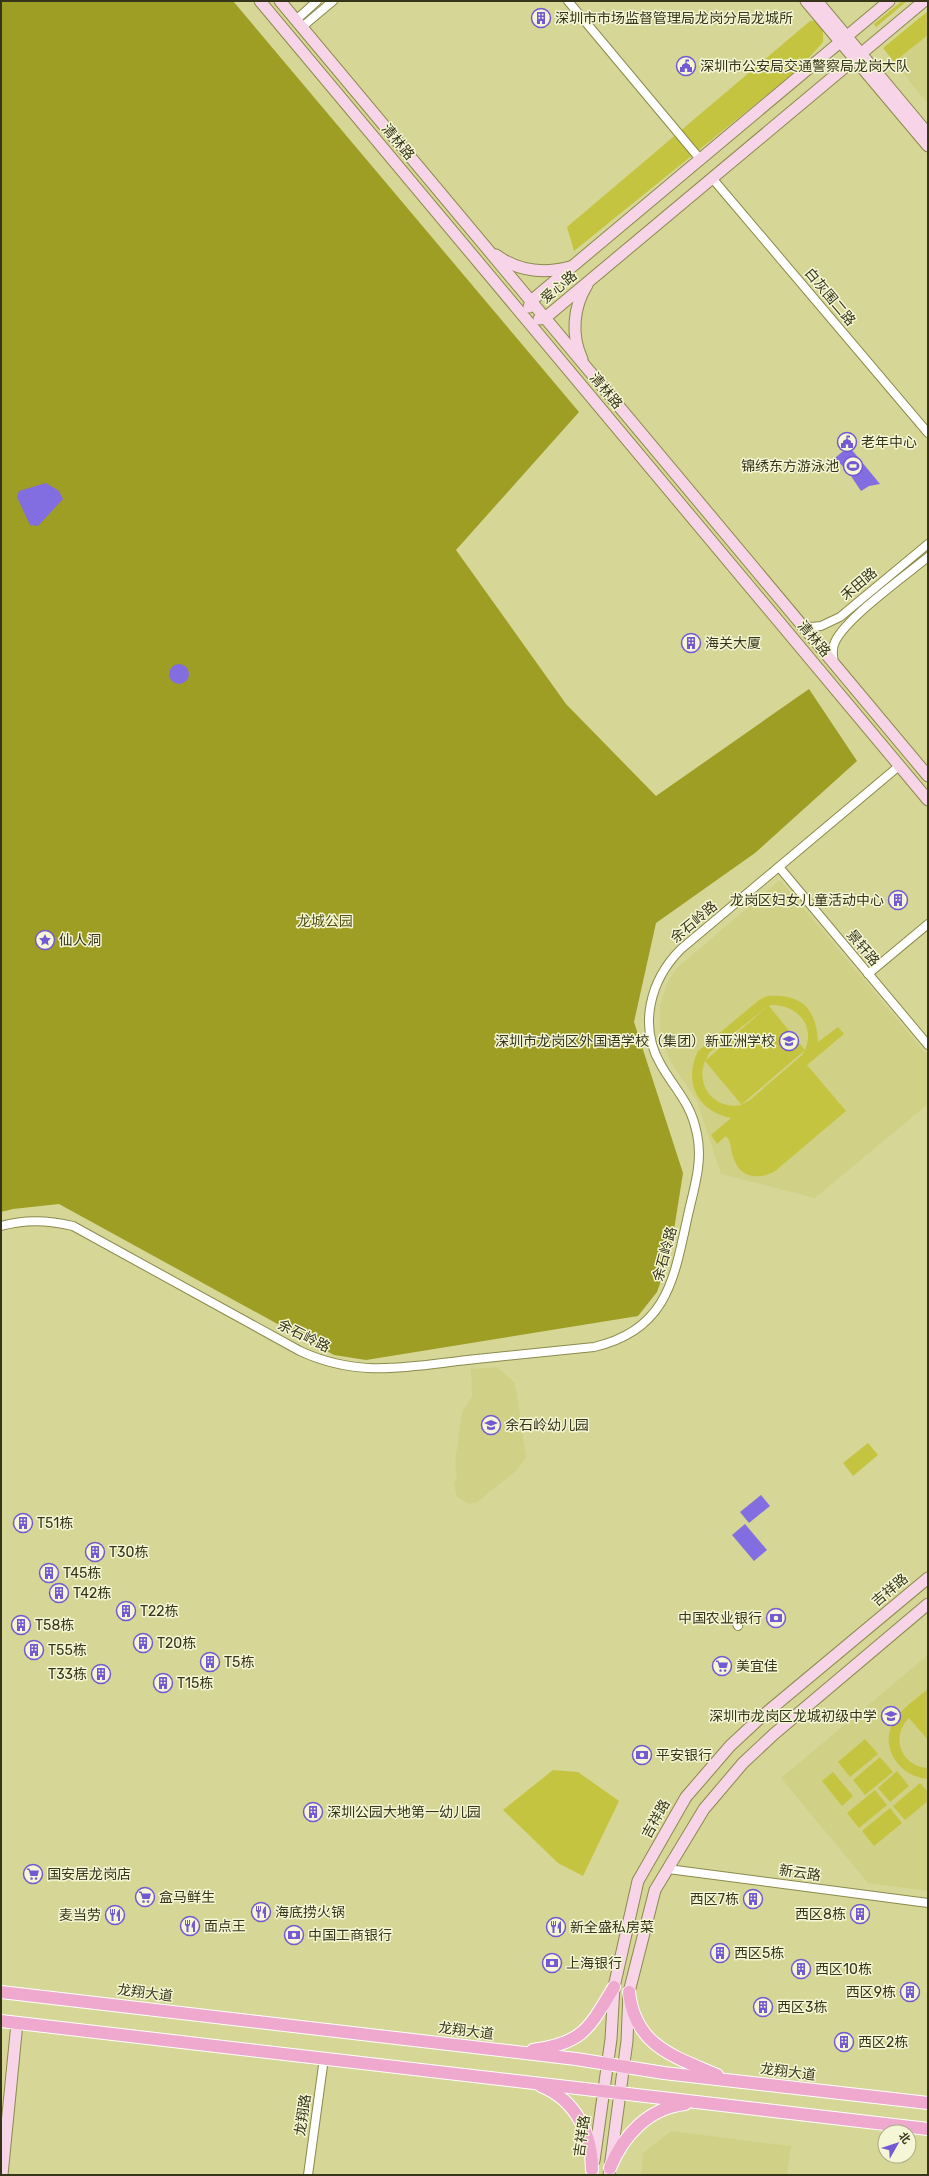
<svg xmlns="http://www.w3.org/2000/svg" width="929" height="2176" viewBox="0 0 929 2176" font-family="Rubik,'Noto Sans SC',sans-serif">
<rect width="100%" height="100%" fill="#d6d796"/>
<!-- built -->
<g fill="#d0d187">
<path d="M928,35V104L894,62Z"/>
<path d="M780,880L928,1056V1104L815,1198L721,1174L697,1101L670,1061L660,1034V1005L669,979L678,967Z"/>
<path d="M497,1367L515,1383L526,1457L516,1471L476,1503L469,1504L457,1497L454,1484L457,1477L455,1462L462,1412L472,1397L471,1369Z"/>
<path d="M928,1655V1891L868,1883L781,1778Z"/>
<path d="M671,2131L791,2146L787,2175H641L643,2153Z"/>
</g>
<!-- green -->
<g fill="#c5c440" fill-rule="evenodd">
<path d="M902,1H907L876,27L874,24Z"/>
<path d="M928,11V35L894,62L883,48Z"/>
<path d="M823,20V42L800,68L574,251L567,227L810,21Z"/>
<path d="M767,996C802,994 816,1008 818,1042L838,1027L844,1034L807,1065L846,1111L774,1172C756,1180 740,1178 733,1157C730,1148 732,1143 726,1136L717,1144L711,1135L731,1118C697,1111 683,1082 698,1051L759,1000ZM771,1005C796,1004 816,1025 805,1050L769,1006ZM768,1006L706,1060L709,1053ZM805,1050L802,1055L750,1100L741,1105ZM705,1061L741,1104V1105C715,1110 695,1086 705,1061Z"/>
<path d="M868,1443L878,1455L853,1476L843,1463Z"/>
<path d="M928,1689V1740L909,1718C890,1736 901,1767 928,1768V1779C900,1777 878,1747 894,1721C902,1708 917,1698 928,1689Z"/>
<path d="M865,1739L878,1754L850,1777L838,1762Z"/>
<path d="M880,1757L893,1772L865,1795L853,1780Z"/>
<path d="M553,1770L578,1772L619,1801L583,1876L558,1863L503,1810Z"/>
<path d="M897,1771L909,1786L890,1802L878,1788Z"/>
<path d="M833,1772L853,1796L842,1806L822,1781Z"/>
<path d="M920,1783L928,1792V1801L905,1820L893,1806Z"/>
<path d="M875,1790L887,1805L859,1828L847,1813Z"/>
<path d="M890,1808L902,1823L874,1846L862,1831Z"/>
</g>
<!-- forest -->
<path fill="#9e9d24" d="M1,1H233L579,412L456,550L566,704L656,796L809,689L857,761L755,853L656,923L634,1022L683,1173L670,1255L657,1292L638,1316L366,1360L334,1355L59,1204L13,1209L1,1212Z"/>
<!-- water -->
<g fill="#836ee1">
<path d="M852,450L880,484L869,486L861,491L849,473L835,458L842,452Z"/>
<path d="M46,483L59,491L63,499L38,526L30,525L17,497L19,491Z"/>
<circle cx="179" cy="674" r="10"/>
<path d="M761,1495L770,1506L749,1523L740,1512Z"/>
<path d="M745,1524L767,1550L754,1561L732,1535Z"/>
</g>
<g fill="none" stroke-linecap="round" stroke-linejoin="round">
<!-- street casing -->
<g stroke="#8a8a4b" stroke-width="10">
<g id="street">
<path d="M568,1L700,159"/>
<path d="M296,20L317,1"/>
<path d="M302,27L333,1"/>
<path d="M712,178L928,433"/>
<path d="M800,624L811,627L821,626L840,617L928,544"/>
<path d="M834,663C833,656 831,649 835,642C845,619 906,575 928,557"/>
<path d="M779,867L928,1045"/>
<path d="M868,974L928,924"/>
<path d="M1,1226C25,1219 49,1220 73,1226L300,1351C358,1378 406,1367 467,1360C509,1356 551,1351 594,1347C668,1330 674,1278 688,1215C694,1188 703,1162 697,1134C691,1103 676,1091 661,1065C638,1026 650,980 681,949L899,766"/>
<path d="M737,1624L738,1626"/>
<path d="M668,1869L928,1903"/>
<path d="M308,2175L324,2058"/>
</g>
</g>
<!-- secondary casing -->
<g stroke="#8a8a4b" stroke-width="13">
<g id="secondary">
<path d="M260,1L928,800"/>
<path d="M280,1L928,776"/>
<path d="M806,1L928,146"/>
<path d="M817,1L928,134"/>
<path d="M496,255C518,271 544,274 570,267"/>
<path d="M529,307L531,301L889,1"/>
<path d="M539,319L545,318L924,1"/>
<path d="M582,359C571,336 573,307 587,285"/>
<path d="M594,2161L611,2039L614,1987L638,1881L686,1797L730,1746L760,1718L928,1578"/>
<path d="M2,2175L17,2023"/>
<path d="M609,2175L627,2041L629,1992L655,1890L704,1809L743,1763L774,1734L928,1604"/>
</g>
</g>
<!-- primary casing -->
<g stroke="#fff" stroke-width="14">
<g id="primary">
<path d="M1,1992L576,2059L664,2073L928,2103"/>
<path d="M629,1992C635,2046 673,2056 717,2075"/>
<path d="M1,2021L928,2129"/>
<path d="M533,2050C584,2043 589,2028 614,1987"/>
<path d="M541,2086C576,2100 592,2134 592,2170"/>
<path d="M610,2168C623,2136 648,2108 685,2104"/>
</g>
</g>
<!-- street -->
<use href="#street" stroke="#fff" stroke-width="8"/>
<!-- secondary -->
<use href="#secondary" stroke="#f7d4e7" stroke-width="11"/>
<!-- primary -->
<use href="#primary" stroke="#efa8ce" stroke-width="12"/>
</g>
<!-- icons -->
<defs>
<g id="building-ring" transform="scale(1)"><circle r="9.5" fill="#f5f6d5" stroke="#7359d3" stroke-width="1.5"/><path d="M-4-6H4V6H1V3H-1V6H-4ZM-2.5-4.3h1.7v1.8h-1.7ZM.8-4.3h1.7v1.8H.8ZM-2.5-1h1.7V.8h-1.7ZM.8-1h1.7V.8H.8Z" fill="#7359d3"/></g>
<g id="civic-ring" transform="scale(1)"><circle r="9.5" fill="#f5f6d5" stroke="#7359d3" stroke-width="1.5"/><path d="M-.6-6.5H3V-4.5H.6V-3L4-1V1h2V6H-6V1h2V-1L-.6-3ZM-1.2 2.5V6h2.4V2.5Z" fill="#7359d3"/></g>
<g id="stadium-ring" transform="scale(1)"><circle r="9.5" fill="#f5f6d5" stroke="#7359d3" stroke-width="1.5"/><path d="M0-5a6.5 5 0 1 0 0 10a6.5 5 0 1 0 0-10ZM-3.5-1.8h7v3.6h-7Z" fill="#7359d3"/></g>
<g id="sight-ring" transform="scale(1)"><circle r="9.5" fill="#f5f6d5" stroke="#7359d3" stroke-width="1.5"/><path d="M0-6L1.8-2.2L6-1.7L2.9 1.2L3.7 5.4L0 3.3L-3.7 5.4L-2.9 1.2L-6-1.7L-1.8-2.2Z" fill="#7359d3"/></g>
<g id="school-ring" transform="scale(1)"><circle r="9.5" fill="#f5f6d5" stroke="#7359d3" stroke-width="1.5"/><path d="M0-5L7-2L0 1L-7-2ZM-4 1L0 2.5L4 1V4Q0 6-4 4Z" fill="#7359d3"/></g>
<g id="bank-ring" transform="scale(1)"><circle r="9.5" fill="#f5f6d5" stroke="#7359d3" stroke-width="1.5"/><path d="M-6-4H6V4H-6ZM0-2.3a2.3 2.3 0 1 0 0 4.6a2.3 2.3 0 1 0 0-4.6Z" fill="#7359d3"/></g>
<g id="supermarket-ring" transform="scale(1)"><circle r="9.5" fill="#f5f6d5" stroke="#7359d3" stroke-width="1.5"/><path d="M-6-5.5h2.5l.6 2H6L4.5 2H-2.5L-4.4-4H-6ZM-1.5 3.2a1.3 1.3 0 1 0 .1 0ZM3 3.2a1.3 1.3 0 1 0 .1 0Z" fill="#7359d3"/></g>
<g id="restaurant-ring" transform="scale(1)"><circle r="9.5" fill="#f5f6d5" stroke="#7359d3" stroke-width="1.5"/><path d="M-5-6h1v4h1v-4h1v4h1v-4h1v5L-1.5 .5V6h-2V.5L-5-1ZM5-6V6H3V1.5H1.5Q1.5-4 5-6Z" fill="#7359d3"/></g>
</defs>
<g fill-rule="evenodd">
<use href="#building-ring" x="541" y="18"/>
<use href="#civic-ring" x="686" y="66"/>
<use href="#civic-ring" x="847" y="442"/>
<use href="#stadium-ring" x="853" y="466"/>
<use href="#building-ring" x="691" y="643"/>
<use href="#building-ring" x="898" y="900"/>
<use href="#sight-ring" x="45" y="940"/>
<use href="#school-ring" x="789" y="1041"/>
<use href="#school-ring" x="491" y="1425"/>
<use href="#building-ring" x="23" y="1523"/>
<use href="#building-ring" x="95" y="1552"/>
<use href="#building-ring" x="49" y="1573"/>
<use href="#building-ring" x="59" y="1593"/>
<use href="#building-ring" x="126" y="1611"/>
<use href="#bank-ring" x="776" y="1618"/>
<use href="#building-ring" x="21" y="1625"/>
<use href="#building-ring" x="143" y="1643"/>
<use href="#building-ring" x="34" y="1650"/>
<use href="#building-ring" x="210" y="1662"/>
<use href="#supermarket-ring" x="722" y="1666"/>
<use href="#building-ring" x="101" y="1674"/>
<use href="#building-ring" x="163" y="1683"/>
<use href="#school-ring" x="891" y="1716"/>
<use href="#bank-ring" x="642" y="1755"/>
<use href="#building-ring" x="313" y="1812"/>
<use href="#supermarket-ring" x="33" y="1874"/>
<use href="#supermarket-ring" x="145" y="1897"/>
<use href="#building-ring" x="753" y="1899"/>
<use href="#restaurant-ring" x="261" y="1912"/>
<use href="#building-ring" x="860" y="1914"/>
<use href="#restaurant-ring" x="115" y="1915"/>
<use href="#restaurant-ring" x="190" y="1926"/>
<use href="#restaurant-ring" x="556" y="1927"/>
<use href="#bank-ring" x="294" y="1935"/>
<use href="#building-ring" x="720" y="1953"/>
<use href="#bank-ring" x="552" y="1963"/>
<use href="#building-ring" x="801" y="1969"/>
<use href="#building-ring" x="910" y="1992"/>
<use href="#building-ring" x="763" y="2007"/>
<use href="#building-ring" x="844" y="2042"/>
</g>
<g text-anchor="middle" dominant-baseline="central" stroke-width="3" stroke-linejoin="round" paint-order="stroke">
<!-- poi labels -->
<g font-size="14" fill="#35351a" stroke="#f5f6d5" text-anchor="start">
<text x="555" y="18">深圳市市场监督管理局龙岗分局龙城所</text>
<text x="700" y="66">深圳市公安局交通警察局龙岗大队</text>
<text x="861" y="442">老年中心</text>
<text x="839" y="466" text-anchor="end">锦绣东方游泳池</text>
<text x="705" y="643">海关大厦</text>
<text x="884" y="900" text-anchor="end">龙岗区妇女儿童活动中心</text>
<text x="59" y="940">仙人洞</text>
<text x="775" y="1041" text-anchor="end">深圳市龙岗区外国语学校（集团）新亚洲学校</text>
<text x="505" y="1425">余石岭幼儿园</text>
<text x="37" y="1523">T51栋</text>
<text x="109" y="1552">T30栋</text>
<text x="63" y="1573">T45栋</text>
<text x="73" y="1593">T42栋</text>
<text x="140" y="1611">T22栋</text>
<text x="762" y="1618" text-anchor="end">中国农业银行</text>
<text x="35" y="1625">T58栋</text>
<text x="157" y="1643">T20栋</text>
<text x="48" y="1650">T55栋</text>
<text x="224" y="1662">T5栋</text>
<text x="736" y="1666">美宜佳</text>
<text x="87" y="1674" text-anchor="end">T33栋</text>
<text x="177" y="1683">T15栋</text>
<text x="877" y="1716" text-anchor="end">深圳市龙岗区龙城初级中学</text>
<text x="656" y="1755">平安银行</text>
<text x="327" y="1812">深圳公园大地第一幼儿园</text>
<text x="47" y="1874">国安居龙岗店</text>
<text x="159" y="1897">盒马鲜生</text>
<text x="739" y="1899" text-anchor="end">西区7栋</text>
<text x="275" y="1912">海底捞火锅</text>
<text x="846" y="1914" text-anchor="end">西区8栋</text>
<text x="101" y="1915" text-anchor="end">麦当劳</text>
<text x="204" y="1926">面点王</text>
<text x="570" y="1927">新全盛私房菜</text>
<text x="308" y="1935">中国工商银行</text>
<text x="734" y="1953">西区5栋</text>
<text x="566" y="1963">上海银行</text>
<text x="815" y="1969">西区10栋</text>
<text x="896" y="1992" text-anchor="end">西区9栋</text>
<text x="777" y="2007">西区3栋</text>
<text x="858" y="2042">西区2栋</text>
</g>
<!-- street labels -->
<g font-size="14" fill="#35351a" stroke="#f5f6d5">
<text transform="translate(398 142) rotate(50)">清林路</text>
<text transform="translate(559 287) rotate(-40)">爱心路</text>
<text transform="translate(830 297) rotate(50)">白灰围二路</text>
<text transform="translate(606 391) rotate(50)">清林路</text>
<text transform="translate(859 584) rotate(-40)">禾田路</text>
<text transform="translate(814 639) rotate(50)">清林路</text>
<text transform="translate(694 922) rotate(-40)">余石岭路</text>
<text transform="translate(863 948) rotate(50)">景轩路</text>
<text transform="translate(665 1254) rotate(-75)">余石岭路</text>
<text transform="translate(304 1336) rotate(26)">余石岭路</text>
<text transform="translate(890 1590) rotate(-40)">吉祥路</text>
<text transform="translate(656 1819) rotate(-61)">吉祥路</text>
<text transform="translate(800 1873) rotate(8)">新云路</text>
<text transform="translate(145 1993) rotate(7)">龙翔大道</text>
<text transform="translate(466 2031) rotate(7)">龙翔大道</text>
<text transform="translate(788 2072) rotate(7)">龙翔大道</text>
<text transform="translate(303 2115) rotate(-82)">龙翔路</text>
<text transform="translate(582 2136) rotate(-82)">吉祥路</text>
</g>
<!-- park labels -->
<g font-size="14" fill="#545318" stroke="#f5f6d5">
<text x="325" y="921">龙城公园</text>
</g>
</g>
<!-- border -->
<rect width="929" height="2176" fill="none" stroke="#35351a" stroke-width="4"/>
<!-- north arrow -->
<g transform="translate(897 2144) rotate(51)"><circle r="19" fill="#f5f6d5" stroke="#a8a98a"/>
<path d="M0-3L7 15L0 10L-7 15Z" fill="#7359d3"/>
<text y="-6" font-size="11" font-weight="bold" text-anchor="middle" fill="#35351a">北</text>
</g>
</svg>
